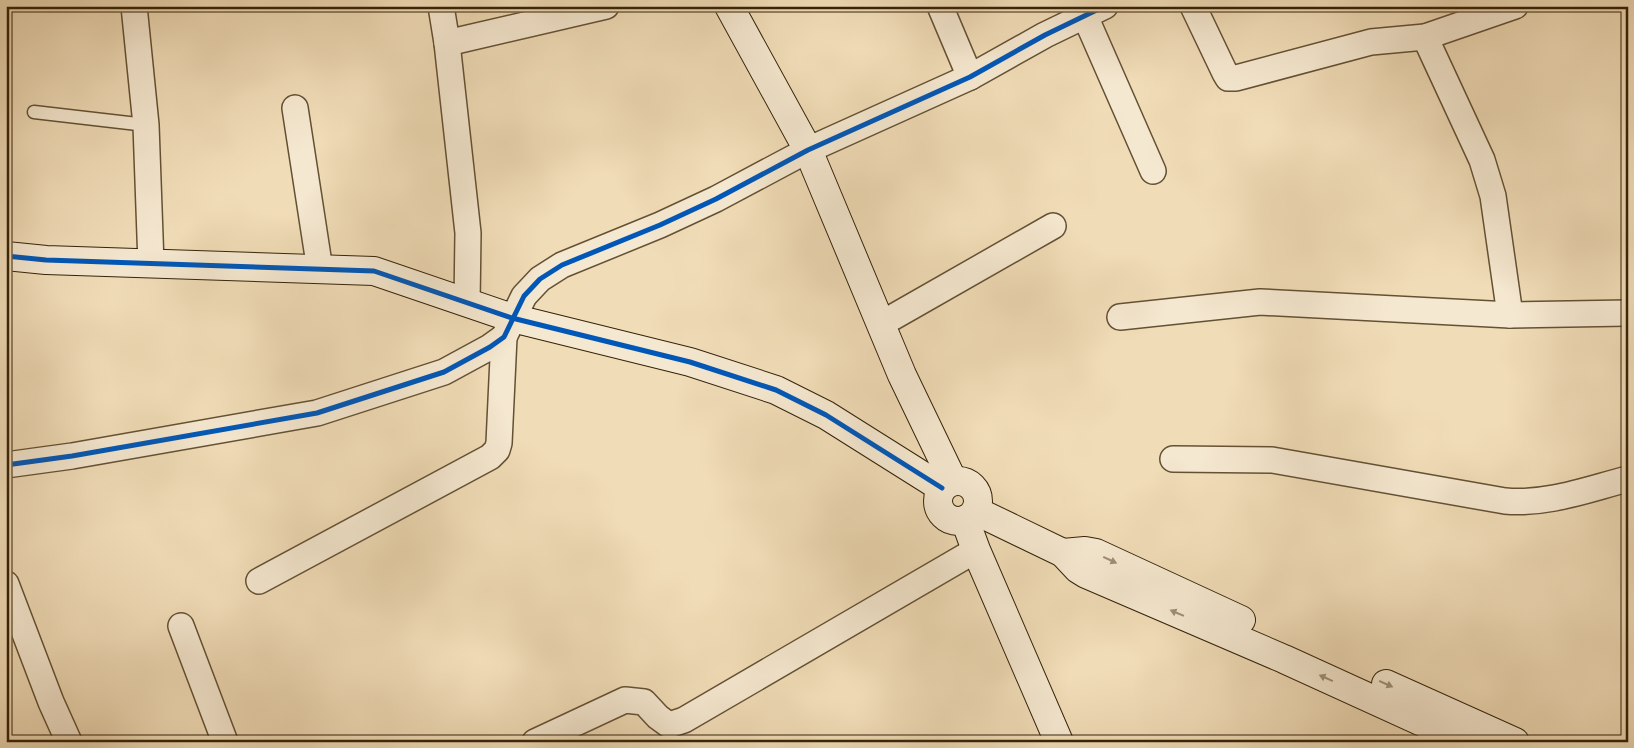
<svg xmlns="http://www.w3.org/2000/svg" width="1634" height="748" viewBox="0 0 1634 748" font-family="'Libre Caslon Text',serif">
<rect width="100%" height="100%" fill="#f0dcb7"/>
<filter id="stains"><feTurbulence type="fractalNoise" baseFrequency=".004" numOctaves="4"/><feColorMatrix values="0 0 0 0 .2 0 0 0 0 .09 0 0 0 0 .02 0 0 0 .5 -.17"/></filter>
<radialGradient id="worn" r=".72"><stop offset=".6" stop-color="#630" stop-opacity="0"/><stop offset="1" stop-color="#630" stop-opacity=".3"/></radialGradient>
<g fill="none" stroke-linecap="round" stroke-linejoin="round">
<!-- lane casing -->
<g stroke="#645134" stroke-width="15">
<path id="lane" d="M34,112L146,125"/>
</g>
<!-- street casing -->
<g stroke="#645134" stroke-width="28">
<g id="street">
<path d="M134,6L146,125L151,264"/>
<path d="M441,6L447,43L468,233L467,303"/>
<path d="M940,6L970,77"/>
<path d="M1193,6L1225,73L1228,78H1236L1371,42L1425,37L1515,6"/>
<path d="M1085,16L1153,171"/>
<path d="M1425,37L1482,160L1493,196L1510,315"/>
<path d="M447,43L606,6"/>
<path d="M295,108L320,270"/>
<path d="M1120,317L1260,302L1510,315L1628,313"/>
<path d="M881,324L1053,226"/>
<path d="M1173,459L1272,460L1505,501C1547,505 1588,489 1628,479"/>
<path d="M6,465L72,456L317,413L444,372L490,347L504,337L524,296L540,279L562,265L660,225L716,199L808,150L970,77L1045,35L1105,6"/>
<path d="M259,581L490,457L497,450L499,443L504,337"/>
<path d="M6,584L51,702L69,742"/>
<path d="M181,626L225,742"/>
<path d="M535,742L625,700L644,702L658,717L669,725L684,720L976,550"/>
</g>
</g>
<!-- secondary casing -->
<g stroke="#352309" stroke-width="30">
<g id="secondary">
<path d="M729,6L808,150L902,375L953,481"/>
<path d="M6,256L46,260L374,271L512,318L690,362L776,390L826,415L942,488"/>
<circle cx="958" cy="501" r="20"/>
<path d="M976,511L1063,553L1078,569L1086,574L1284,659L1466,742"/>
<path d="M965,520L976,550L1059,742"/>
<path d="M1063,553L1085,551L1096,553L1241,620"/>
<path d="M1386,684L1515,742"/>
</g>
</g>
<!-- lane -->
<use href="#lane" stroke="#f5e8d0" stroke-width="12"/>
<!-- street -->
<use href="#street" stroke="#f5e8d0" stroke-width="25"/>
<!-- secondary -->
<use href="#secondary" stroke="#f5e8d0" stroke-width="28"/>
<!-- cycleway casing -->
<g stroke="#f5e8d0" stroke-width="8">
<g id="cycleway">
<path d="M6,256L46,260L374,271L512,318L690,362L776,390L826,415L942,488"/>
<path d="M6,465L72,456L317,413L444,372L490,347L504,337L524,296L540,279L562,265L660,225L716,199L808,150L970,77L1045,35L1105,6"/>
</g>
</g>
<!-- cycleway -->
<use href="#cycleway" stroke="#0057b8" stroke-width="5"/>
</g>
<!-- one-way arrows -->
<defs><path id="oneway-solid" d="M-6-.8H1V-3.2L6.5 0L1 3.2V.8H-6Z" transform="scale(1.25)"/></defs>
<g fill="#9f8f76">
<use href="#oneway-solid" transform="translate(1110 560) rotate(25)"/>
<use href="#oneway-solid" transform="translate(1177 613) rotate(-157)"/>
<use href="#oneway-solid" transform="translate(1326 678) rotate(-156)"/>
<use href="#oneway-solid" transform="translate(1386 684) rotate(24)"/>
</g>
<!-- margin -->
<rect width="1634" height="748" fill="none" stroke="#f0dcb7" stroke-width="25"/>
<rect x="8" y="8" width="1619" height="733" fill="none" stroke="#352309" stroke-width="2.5"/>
<rect x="12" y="12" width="1609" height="723" fill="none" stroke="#352309"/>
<rect width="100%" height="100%" filter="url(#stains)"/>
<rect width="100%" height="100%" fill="url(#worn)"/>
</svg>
